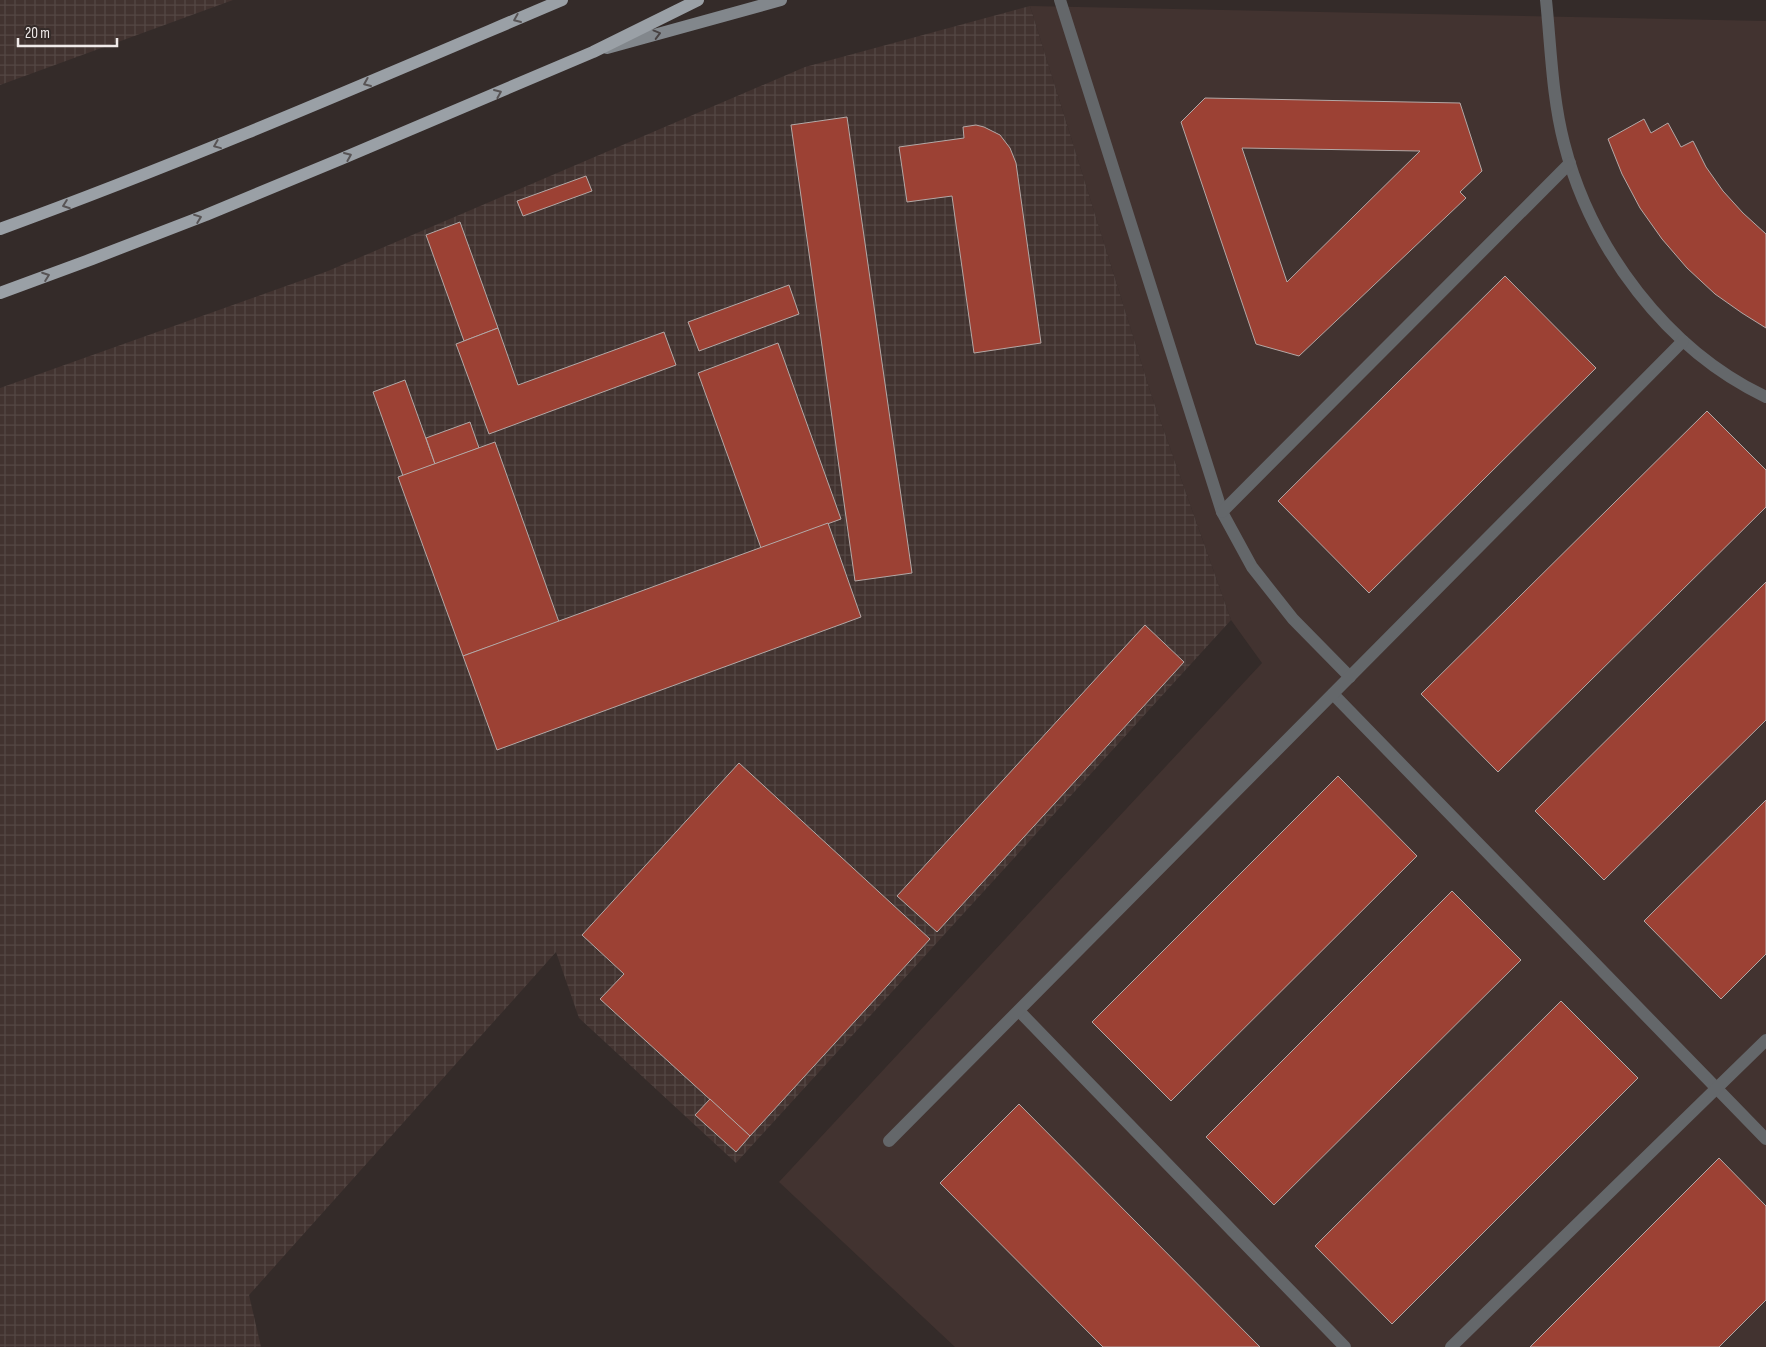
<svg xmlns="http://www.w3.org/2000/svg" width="1766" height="1347" viewBox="0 0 1766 1347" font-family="'Sofia Sans Condensed',sans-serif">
<defs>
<pattern id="industrial-grid" width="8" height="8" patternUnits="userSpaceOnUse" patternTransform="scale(1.25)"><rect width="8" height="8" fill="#423330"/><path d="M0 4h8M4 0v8" fill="none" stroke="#544744"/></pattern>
</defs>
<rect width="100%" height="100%" fill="#342b29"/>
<!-- built -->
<path fill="#423330" d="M1030,6L1766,21V1347H955L779,1182L1262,663L1231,620L1152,397Z"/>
<!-- industrial -->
<g fill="url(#industrial-grid)">
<path d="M0,0H233L0,85Z"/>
<path d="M1030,6L1152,397L1231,620L736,1163L579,1018L556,952L249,1295L261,1347H0V388L328,271L805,67Z"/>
</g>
<!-- building -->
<g fill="#9c4134" stroke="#b3a8a6" fill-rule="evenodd">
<path d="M1205,98L1460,103L1482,171L1460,192L1466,198L1299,356L1256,344L1181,122ZM1242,148L1420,151L1287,282Z"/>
<path d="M847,117L912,573L855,581L791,125Z"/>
<path d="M1644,119L1651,133L1668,123L1681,147L1693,141L1706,167L1723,191L1743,213L1766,234V328L1742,313L1715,294L1687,268L1662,239L1640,208L1622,174L1608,139Z"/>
<path d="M976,125L984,127L1000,135L1010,148L1016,163L1041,343L974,353L952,196L907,202L899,147L964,138L963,127Z"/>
<path d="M586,176L592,191L523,216L517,201Z"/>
<path d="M460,222L498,328L464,341L426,235Z"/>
<path d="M1505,276L1596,368L1369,593L1278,501Z"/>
<path d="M789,285L799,314L699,351L688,322Z"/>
<path d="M498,328L518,385L664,332L676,365L489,434L456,344Z"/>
<path d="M778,343L841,519L761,548L698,373Z"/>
<path d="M405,380L435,464L403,476L373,392Z"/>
<path d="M1707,411L1766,470V507L1498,772L1421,694Z"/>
<path d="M470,422L479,448L435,464L426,438Z"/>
<path d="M495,442L559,622L463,656L398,477Z"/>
<path d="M828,523L861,617L497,750L463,656Z"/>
<path d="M1766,582V720L1604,880L1535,811Z"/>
<path d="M1145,625L1184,662L937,932L897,896Z"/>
<path d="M739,763L930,939L750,1136L600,999L624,974L582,935Z"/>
<path d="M1338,776L1417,856L1171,1101L1092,1022Z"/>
<path d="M1766,800V954L1721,999L1644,921Z"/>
<path d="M1452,891L1521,960L1274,1205L1206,1137Z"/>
<path d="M1561,1001L1638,1078L1392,1324L1315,1246Z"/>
<path d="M710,1099L750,1136L736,1152L695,1115Z"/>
<path d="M1019,1104L1260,1347H1103L940,1183Z"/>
<path d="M1719,1158L1766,1206V1300L1719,1347H1530Z"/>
</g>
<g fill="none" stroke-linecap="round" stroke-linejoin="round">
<!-- lane -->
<g stroke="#64676a" stroke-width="12">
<path d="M1060,0L1222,512L1252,567L1293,619L1350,677"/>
<path d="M1546,0C1551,48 1552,97 1564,143C1591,249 1667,350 1766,397"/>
<path d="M1222,512L1570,163"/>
<path d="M1333,694L1766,1139"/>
<path d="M1019,1011L1345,1347"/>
<path d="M889,1141L1683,341"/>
<path d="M1451,1347L1766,1040"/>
</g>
<!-- secondary -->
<path stroke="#82878c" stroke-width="12" d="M607,48L781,0"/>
<!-- primary -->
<g stroke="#9aa0a6" stroke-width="12">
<path d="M0,229C190,160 376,79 562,0"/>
<path d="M0,293L92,259L206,215L341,159L593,52L698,0"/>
</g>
</g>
<!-- one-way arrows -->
<defs><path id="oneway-chevron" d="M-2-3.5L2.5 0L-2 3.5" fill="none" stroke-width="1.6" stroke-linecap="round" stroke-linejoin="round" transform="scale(1.25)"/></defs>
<g stroke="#585455">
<use href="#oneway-chevron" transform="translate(517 19) rotate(157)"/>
<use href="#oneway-chevron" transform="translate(367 83) rotate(157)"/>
<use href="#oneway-chevron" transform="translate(498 93) rotate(-23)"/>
<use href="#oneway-chevron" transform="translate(217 145) rotate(158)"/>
<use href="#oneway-chevron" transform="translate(348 156) rotate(-23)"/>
<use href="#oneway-chevron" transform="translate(66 205) rotate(160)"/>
<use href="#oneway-chevron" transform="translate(198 218) rotate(-21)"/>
<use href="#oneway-chevron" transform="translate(46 276) rotate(-20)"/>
</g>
<use stroke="#484242" href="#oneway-chevron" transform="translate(657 34) rotate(-15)"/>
<!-- scale -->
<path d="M18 38v8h99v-8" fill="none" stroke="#f0eae9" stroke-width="2.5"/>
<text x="25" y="38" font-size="15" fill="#f0eae9" stroke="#342b29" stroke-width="4" paint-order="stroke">20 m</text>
</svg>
